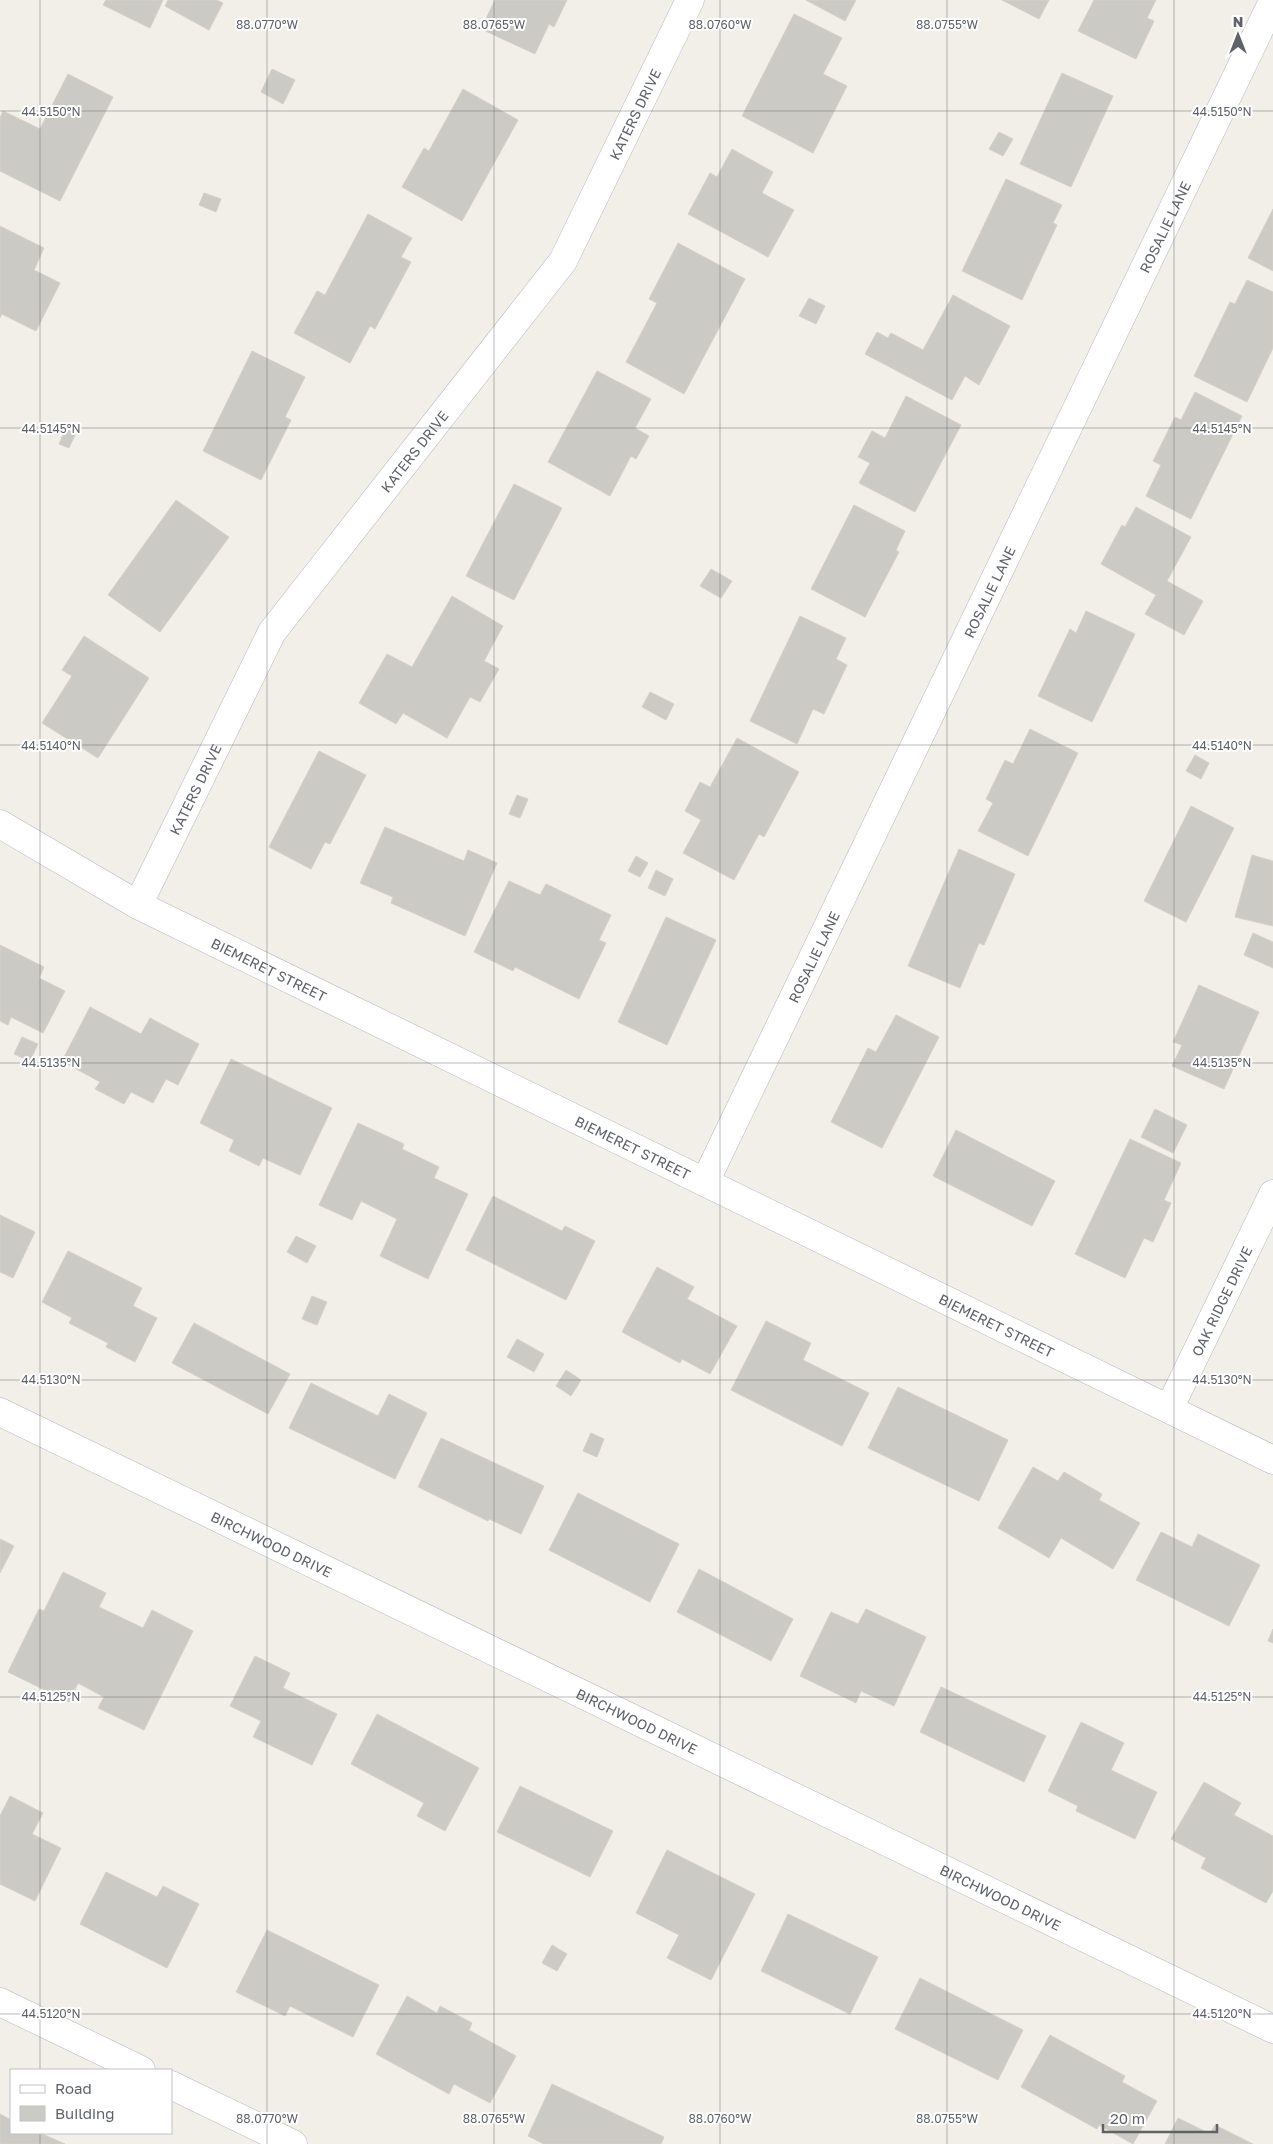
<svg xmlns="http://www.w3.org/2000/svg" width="1273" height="2144" viewBox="0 0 1273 2144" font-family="'Golos Text',sans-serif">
<rect width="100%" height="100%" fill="#f1efe8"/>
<!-- building -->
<g fill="#cccac5" stroke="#d6d1c6">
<path d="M106,0H163L150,28L103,5Z"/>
<path d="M168,0H217L223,3L209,30L165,6Z"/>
<path d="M495,0H567L554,27L549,24L535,54L481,29Z"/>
<path d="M806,0H856L845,21Z"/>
<path d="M1002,0H1049L1039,19Z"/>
<path d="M1094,0H1156L1147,18L1154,21L1136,59L1078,31Z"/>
<path d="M794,14L842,38L823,74L847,86L813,153L742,116Z"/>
<path d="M272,69L295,80L283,104L261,92Z"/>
<path d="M1062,73L1113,96L1071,187L1020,164Z"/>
<path d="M68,74L113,97L60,201L0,171V118L3,111L40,129Z"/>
<path d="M463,89L518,120L462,221L402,187L424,148L429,151Z"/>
<path d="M999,132L1013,139L1003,156L989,149Z"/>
<path d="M732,149L773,172L762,193L794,210L768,257L688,214L710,173L717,177Z"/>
<path d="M1006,179L1062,205L1053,223L1057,225L1022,300L962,271Z"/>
<path d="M204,193L221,199L216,212L199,205Z"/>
<path d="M1273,209V271L1248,258Z"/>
<path d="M368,214L412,238L401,257L411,262L375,329L370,326L350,363L294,333L317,291L325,295Z"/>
<path d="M0,226L44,248L34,270L60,283L36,331L2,314L0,318Z"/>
<path d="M678,243L745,279L684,394L626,362L657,303L649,299Z"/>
<path d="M1247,280L1273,292V348L1247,402L1194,376L1230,302L1235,304Z"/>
<path d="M953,295L1010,326L979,385L965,376L952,400L865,354L877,332L888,338L891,333L923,350Z"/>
<path d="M809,298L825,306L816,324L799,316Z"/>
<path d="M252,351L305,377L285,417L291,420L261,480L203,451Z"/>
<path d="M597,371L651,399L635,428L649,436L636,459L631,456L610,496L548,462Z"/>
<path d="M1195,392L1242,416L1191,519L1146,496L1161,465L1153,461L1175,417L1181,420Z"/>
<path d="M906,396L961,425L915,512L859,483L870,463L858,457L872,431L885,438Z"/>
<path d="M66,428L76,433L69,448L59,444Z"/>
<path d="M514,484L562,508L514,600L466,576Z"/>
<path d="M176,500L229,537L160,632L108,595Z"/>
<path d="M854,505L905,531L896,550L899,552L865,617L811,589Z"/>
<path d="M1136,507L1191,537L1167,581L1203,601L1184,635L1145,614L1156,595L1101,564L1122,525L1125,527Z"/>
<path d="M711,569L732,581L721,598L700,586Z"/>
<path d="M452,596L503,626L484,661L499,669L480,702L470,697L447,738L403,713L396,724L359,703L387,654L412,667Z"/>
<path d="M1086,611L1135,634L1092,722L1038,696L1070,629L1076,633Z"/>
<path d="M800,616L846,638L836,659L847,665L824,714L813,709L797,744L750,721Z"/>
<path d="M84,636L149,678L98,758L42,723L72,676L62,670Z"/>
<path d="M650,692L674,704L666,720L642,707Z"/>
<path d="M1030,729L1078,753L1028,856L978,831L993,803L986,799L1005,760L1013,764Z"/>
<path d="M737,738L799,772L764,837L759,834L734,880L683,853L701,820L685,811L700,782L710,787Z"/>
<path d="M319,751L366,775L330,844L325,842L311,869L269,847Z"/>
<path d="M1195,755L1209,763L1201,779L1186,771Z"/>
<path d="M517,795L528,799L520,818L509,814Z"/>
<path d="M1191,806L1234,828L1186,922L1144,901Z"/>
<path d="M385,827L464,861L468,850L497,863L465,936L391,903L393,897L360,883Z"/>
<path d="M959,849L1015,874L984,945L979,943L960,988L908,966Z"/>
<path d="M1252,855L1273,861V926L1235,917Z"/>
<path d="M636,856L648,863L640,877L628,871Z"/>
<path d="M656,870L673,879L665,896L648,888Z"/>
<path d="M509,881L540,895L546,884L611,915L599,940L606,943L579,999L515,967L513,971L474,952Z"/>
<path d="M666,917L716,940L667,1045L618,1022Z"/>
<path d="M1253,933L1273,942V968L1244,955Z"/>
<path d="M0,945L44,967L39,978L65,991L43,1033L11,1017L8,1025L0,1021Z"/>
<path d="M1199,985L1259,1012L1224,1089L1172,1066L1182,1045L1173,1042Z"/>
<path d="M90,1007L141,1034L150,1018L199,1044L178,1085L166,1079L153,1103L131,1092L124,1104L95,1089L100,1082L62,1061Z"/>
<path d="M896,1015L939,1037L882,1148L831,1122L868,1048L876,1052Z"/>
<path d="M22,1037L38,1044L30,1061L14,1054Z"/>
<path d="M231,1059L332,1108L300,1175L263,1158L259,1166L229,1151L234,1140L200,1123Z"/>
<path d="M1155,1109L1187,1125L1173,1153L1141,1137Z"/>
<path d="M358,1123L404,1144L402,1149L439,1167L434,1178L468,1194L428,1279L380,1256L397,1219L361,1201L352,1220L319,1205Z"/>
<path d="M956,1130L1055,1181L1032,1226L933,1176Z"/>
<path d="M1130,1139L1181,1163L1164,1200L1171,1203L1153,1242L1144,1238L1125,1278L1075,1254Z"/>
<path d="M493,1196L562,1231L565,1226L595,1241L566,1300L466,1250Z"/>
<path d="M0,1215L35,1232L13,1278L0,1272Z"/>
<path d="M296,1236L316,1246L307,1263L287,1252Z"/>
<path d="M68,1251L142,1288L133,1306L157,1318L135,1362L106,1347L108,1343L69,1323L72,1318L42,1302Z"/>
<path d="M657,1267L694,1287L687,1299L737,1326L710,1374L682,1359L680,1363L622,1332Z"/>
<path d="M312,1296L327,1302L317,1325L302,1319Z"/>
<path d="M766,1321L811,1343L803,1360L869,1393L842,1446L731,1390Z"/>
<path d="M194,1323L290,1374L268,1414L172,1363Z"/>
<path d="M517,1339L544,1354L534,1372L507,1357Z"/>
<path d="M566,1370L581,1380L571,1396L556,1386Z"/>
<path d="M311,1383L378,1416L389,1394L427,1413L395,1479L289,1428Z"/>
<path d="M898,1387L1008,1440L979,1501L868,1448Z"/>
<path d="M591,1433L604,1439L597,1457L583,1451Z"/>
<path d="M441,1438L544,1486L521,1534L489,1519L488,1521L418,1487Z"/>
<path d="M1033,1467L1058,1481L1064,1472L1102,1494L1099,1500L1140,1523L1113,1569L1061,1538L1049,1558L998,1528Z"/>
<path d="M578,1493L679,1544L650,1602L549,1550Z"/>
<path d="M1161,1532L1192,1547L1198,1534L1260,1565L1229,1626L1136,1580Z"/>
<path d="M0,1539L14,1546L0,1573Z"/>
<path d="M699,1569L793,1619L771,1661L677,1612Z"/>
<path d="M63,1572L106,1593L99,1607L143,1628L152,1610L193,1631L144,1730L98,1708L104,1697L78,1683L69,1702L8,1672L39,1609L44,1611Z"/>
<path d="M866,1609L926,1637L894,1706L861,1691L856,1703L800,1676L831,1612L858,1624Z"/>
<path d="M1273,1629V1643L1268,1641Z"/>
<path d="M255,1656L290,1673L283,1688L337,1714L312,1765L253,1737L261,1721L230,1706Z"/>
<path d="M941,1687L1046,1736L1024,1782L920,1732Z"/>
<path d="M377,1714L479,1768L445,1831L417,1816L424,1803L351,1764Z"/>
<path d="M1081,1722L1124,1743L1111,1770L1157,1792L1135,1839L1076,1811L1078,1806L1048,1791Z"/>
<path d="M1204,1782L1241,1803L1234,1815L1273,1836V1891L1266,1903L1201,1868L1206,1858L1171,1839Z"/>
<path d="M520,1786L613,1831L590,1877L497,1832Z"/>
<path d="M10,1796L43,1813L32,1834L61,1848L35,1901L0,1884V1816Z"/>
<path d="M667,1850L755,1894L711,1980L667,1958L679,1935L636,1913Z"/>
<path d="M106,1872L157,1897L163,1886L199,1904L167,1968L80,1924Z"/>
<path d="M788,1914L878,1957L850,2014L761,1971Z"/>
<path d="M267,1930L379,1985L353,2037L290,2006L285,2016L236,1992Z"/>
<path d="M552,1945L567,1954L557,1971L542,1963Z"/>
<path d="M920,1978L1023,2030L998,2080L895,2029Z"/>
<path d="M407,1996L437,2013L440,2006L472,2023L469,2030L516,2056L490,2103L454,2084L449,2094L376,2054Z"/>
<path d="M1050,2035L1125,2076L1122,2082L1157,2101L1133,2144L1099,2125L1097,2129L1021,2087Z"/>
<path d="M552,2084L664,2137L661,2144H544L528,2136Z"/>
<path d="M0,2114L11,2120V2133H40L65,2144H0Z"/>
<path d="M1178,2118L1210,2134L1215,2125L1253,2144H1165Z"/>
</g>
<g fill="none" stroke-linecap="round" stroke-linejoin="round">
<!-- minor casing -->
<g stroke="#b5b8bc" stroke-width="29">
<g id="minor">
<path id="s1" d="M0,824L138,905L1273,1460"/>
<path id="s2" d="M138,905L272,632L563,261L690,0"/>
<path id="s3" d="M705,1182L1273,1"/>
<path id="s4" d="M1169,1409L1273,1194"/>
<path id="s5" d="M0,1412L1273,2029"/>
<path d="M0,2002L141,2070"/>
<path d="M171,2085L293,2144"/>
</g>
</g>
<!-- minor -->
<use href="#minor" stroke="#fff" stroke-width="28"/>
</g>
<!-- ticks -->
<path fill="none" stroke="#5f6368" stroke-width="1" stroke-opacity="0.45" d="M40,0V2070M267,0V2144M494,0V2144M720,0V2144M947,0V2144M1174,0V2144M0,111H1273M0,428H1273M0,745H1273M0,1063H1273M0,1380H1273M0,1697H1273M0,2014H1273M40,2133V2144"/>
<g text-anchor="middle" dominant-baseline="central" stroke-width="4" stroke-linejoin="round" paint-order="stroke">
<!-- street labels -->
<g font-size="14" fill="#5f6368" stroke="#fff">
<text stroke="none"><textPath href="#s2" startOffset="939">KATERS DRIVE</textPath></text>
<text stroke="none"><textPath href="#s3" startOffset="1060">ROSALIE LANE</textPath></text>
<text stroke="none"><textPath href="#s2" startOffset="534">KATERS DRIVE</textPath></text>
<text stroke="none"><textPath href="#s3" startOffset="655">ROSALIE LANE</textPath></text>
<text stroke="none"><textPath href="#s2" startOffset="129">KATERS DRIVE</textPath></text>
<text stroke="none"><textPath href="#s3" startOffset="250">ROSALIE LANE</textPath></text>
<text stroke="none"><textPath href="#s1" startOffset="306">BIEMERET STREET</textPath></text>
<text stroke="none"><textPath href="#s1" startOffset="711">BIEMERET STREET</textPath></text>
<text stroke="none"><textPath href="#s4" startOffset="120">OAK RIDGE DRIVE</textPath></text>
<text stroke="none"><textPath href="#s1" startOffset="1116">BIEMERET STREET</textPath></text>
<text stroke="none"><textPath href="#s5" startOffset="302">BIRCHWOOD DRIVE</textPath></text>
<text stroke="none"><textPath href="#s5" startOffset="708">BIRCHWOOD DRIVE</textPath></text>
<text stroke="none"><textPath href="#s5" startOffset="1112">BIRCHWOOD DRIVE</textPath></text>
</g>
</g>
<g font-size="12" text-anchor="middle" fill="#5f6368" stroke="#fff" stroke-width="4" stroke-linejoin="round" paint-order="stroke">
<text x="267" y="29">88.0770°W</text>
<text x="494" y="29">88.0765°W</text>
<text x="720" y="29">88.0760°W</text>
<text x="947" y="29">88.0755°W</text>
<text x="51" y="116">44.5150°N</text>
<text x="1222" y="116">44.5150°N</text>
<text x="51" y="433">44.5145°N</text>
<text x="1222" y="433">44.5145°N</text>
<text x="51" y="750">44.5140°N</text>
<text x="1222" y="750">44.5140°N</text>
<text x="51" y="1067">44.5135°N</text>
<text x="1222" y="1067">44.5135°N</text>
<text x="51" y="1384">44.5130°N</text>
<text x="1222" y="1384">44.5130°N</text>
<text x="51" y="1701">44.5125°N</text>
<text x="1222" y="1701">44.5125°N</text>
<text x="51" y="2018">44.5120°N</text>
<text x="1222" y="2018">44.5120°N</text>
<text x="267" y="2123">88.0770°W</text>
<text x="494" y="2123">88.0765°W</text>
<text x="720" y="2123">88.0760°W</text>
<text x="947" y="2123">88.0755°W</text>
</g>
<!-- legend -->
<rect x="10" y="2069" width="162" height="65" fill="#ffffff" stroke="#bfc1c3"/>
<rect x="20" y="2085" width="25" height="8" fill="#ffffff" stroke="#bfc1c3"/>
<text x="55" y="2094" font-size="15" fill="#5f6368">Road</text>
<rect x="20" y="2106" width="25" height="15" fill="#cccac5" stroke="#bfc1c3"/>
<text x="55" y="2119" font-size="15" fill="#5f6368">Building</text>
<!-- north arrow -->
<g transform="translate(1238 35)" stroke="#ffffff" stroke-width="4" paint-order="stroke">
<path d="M0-4L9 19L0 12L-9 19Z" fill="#5f6368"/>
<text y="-8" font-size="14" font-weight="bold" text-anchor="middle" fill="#5f6368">N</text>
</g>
<!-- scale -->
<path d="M1103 2124v8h114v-8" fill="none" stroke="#5f6368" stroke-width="2.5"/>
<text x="1110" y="2124" font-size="15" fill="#5f6368" stroke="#ffffff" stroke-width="4" paint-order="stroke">20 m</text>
</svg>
